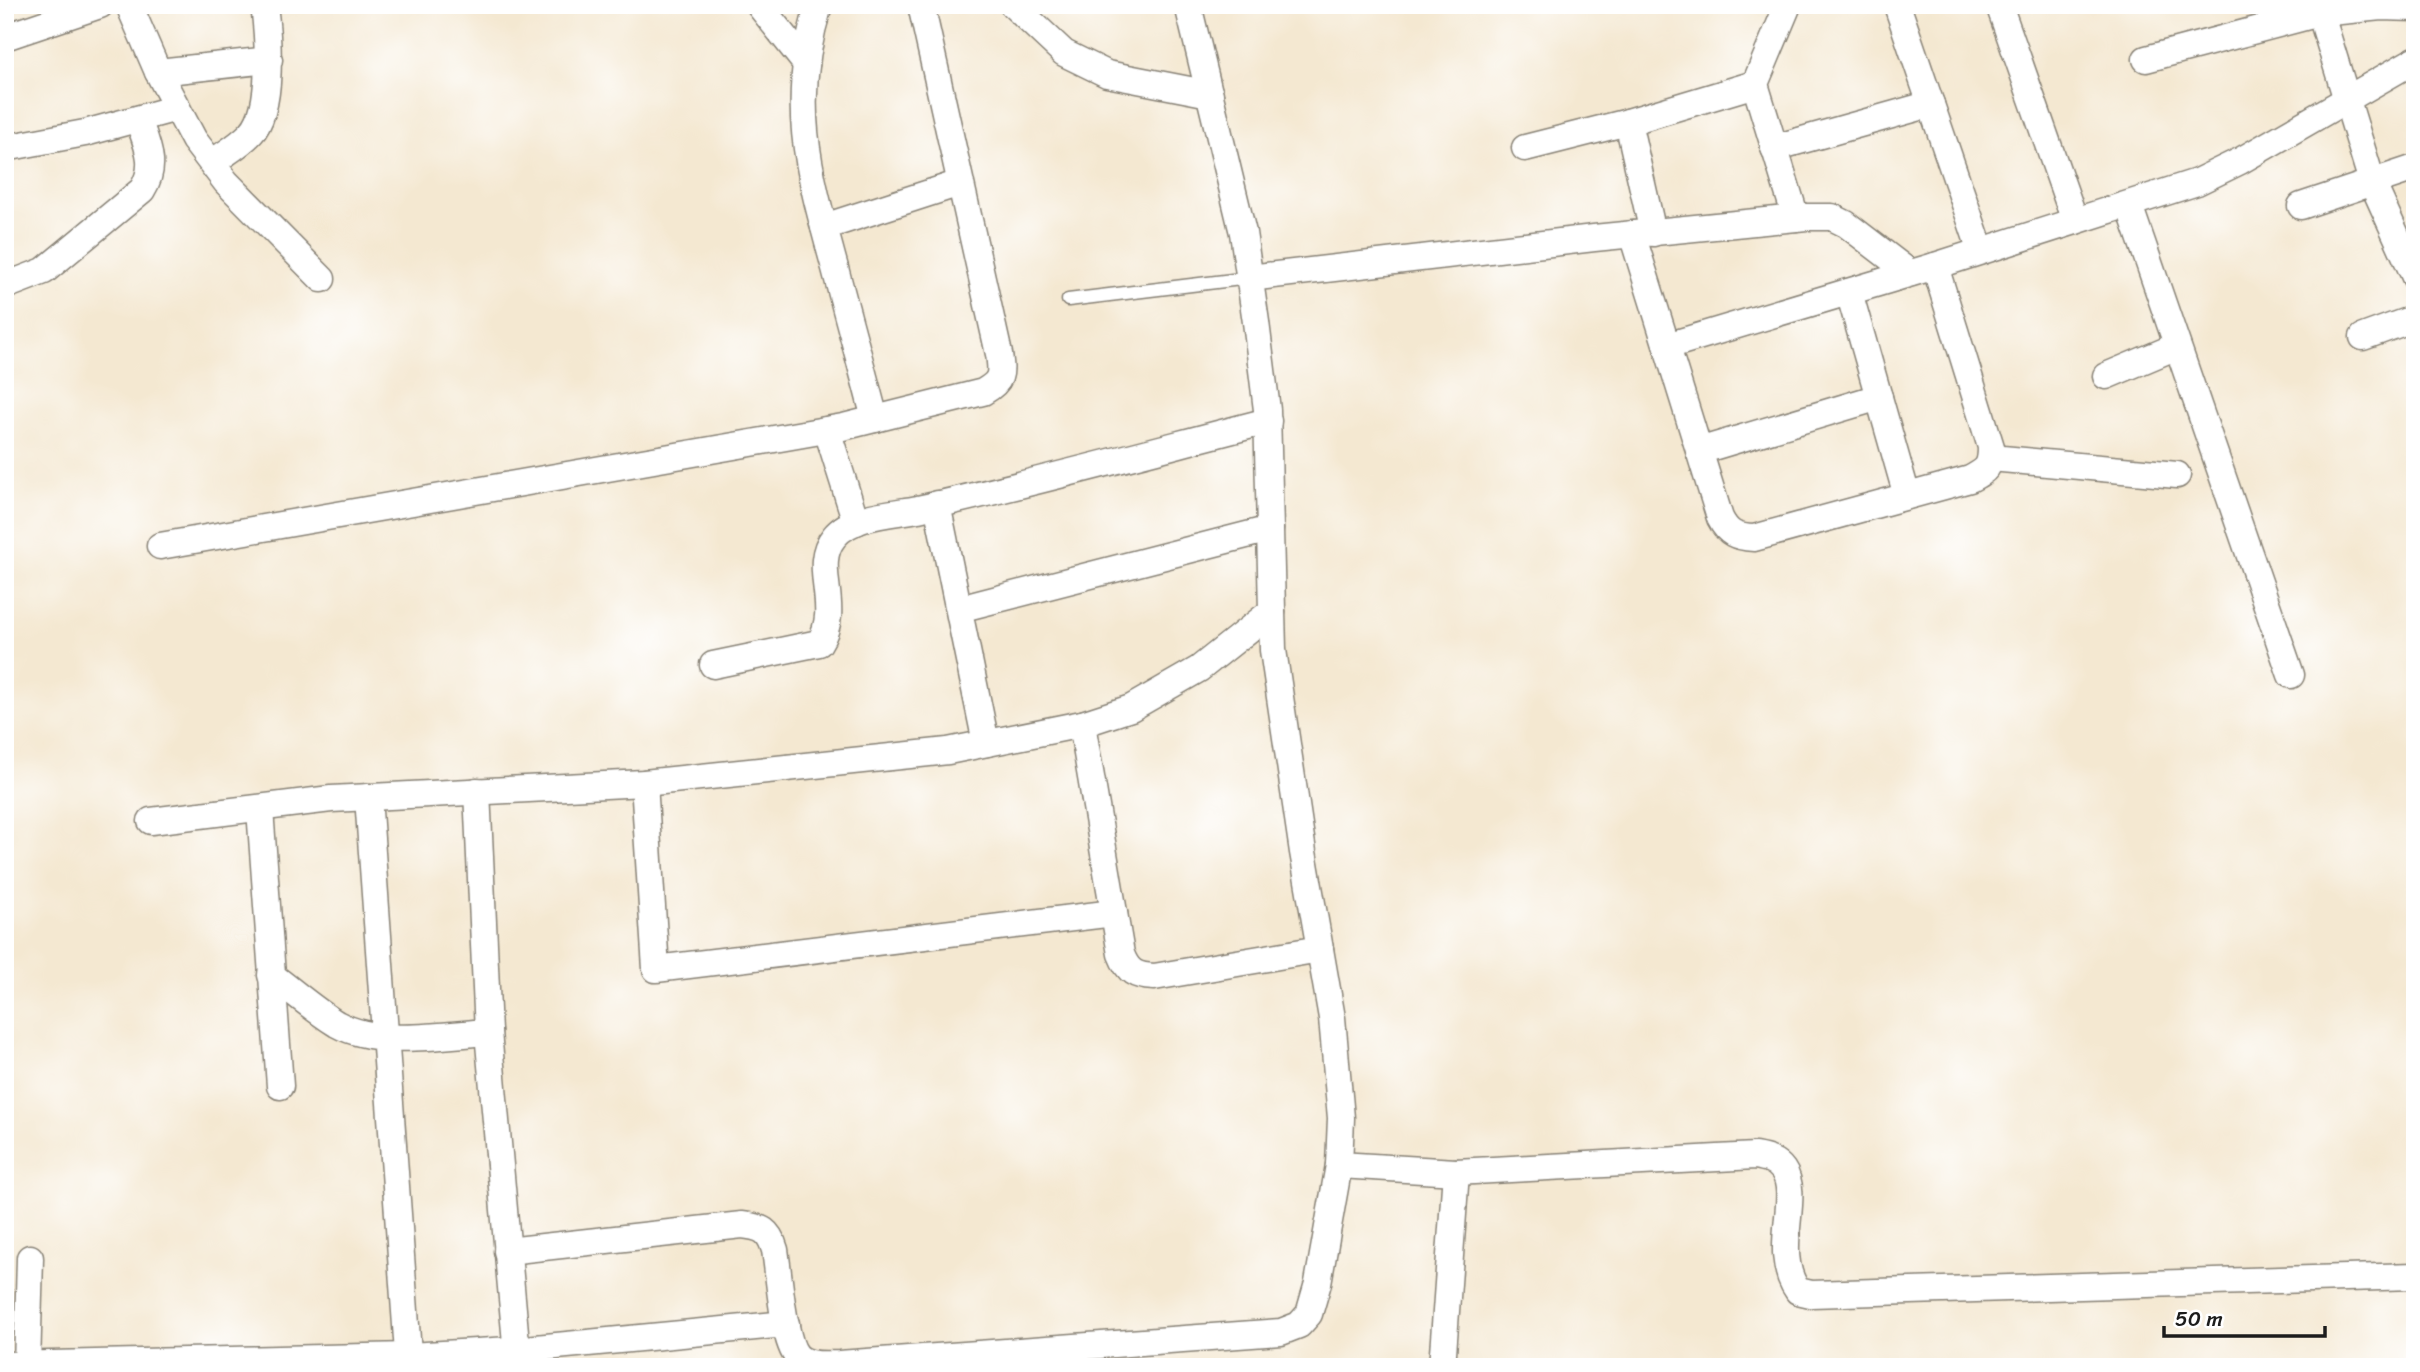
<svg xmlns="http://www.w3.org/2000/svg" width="2420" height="1372" viewBox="0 0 2420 1372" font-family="Sriracha,sans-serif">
<rect width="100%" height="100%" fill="#fff"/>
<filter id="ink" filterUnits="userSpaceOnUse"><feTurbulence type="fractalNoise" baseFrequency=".0143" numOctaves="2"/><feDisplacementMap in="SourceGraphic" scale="14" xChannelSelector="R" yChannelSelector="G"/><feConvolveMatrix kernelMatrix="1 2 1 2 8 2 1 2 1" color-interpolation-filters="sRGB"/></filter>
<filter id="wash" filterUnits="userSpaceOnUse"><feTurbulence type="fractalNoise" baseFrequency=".00686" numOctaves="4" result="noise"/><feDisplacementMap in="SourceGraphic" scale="28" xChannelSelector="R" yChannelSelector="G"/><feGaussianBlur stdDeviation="1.57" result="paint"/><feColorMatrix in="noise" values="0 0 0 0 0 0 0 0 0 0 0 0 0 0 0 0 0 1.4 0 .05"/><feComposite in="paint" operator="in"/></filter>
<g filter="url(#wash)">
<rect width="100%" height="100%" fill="#f4e8d1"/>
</g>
<g filter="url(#ink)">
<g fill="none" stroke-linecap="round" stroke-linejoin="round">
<!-- service casing -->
<g stroke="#888276" stroke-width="15">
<path id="service" d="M1068,300L1249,278"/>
</g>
<!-- minor casing -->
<g stroke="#888276" stroke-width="29">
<g id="minor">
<path d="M129,5L158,72L194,140L226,182L322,279"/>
<path d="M759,5L806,64"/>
<path d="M819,5C788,103 809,173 835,268C848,318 862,368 875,419"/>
<path d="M1013,5L1064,53L1107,74L1210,94"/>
<path d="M1788,5L1755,84L1796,218"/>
<path d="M1897,5L1981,251"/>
<path d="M1999,5L2075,221"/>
<path d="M2318,5L2372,182L2415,277"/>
<path d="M5,37L100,5"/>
<path d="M2146,59L2320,13L2381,7L2415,8"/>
<path d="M158,72L269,60"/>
<path d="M1628,122L1653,233"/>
<path d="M5,148L85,133L177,108"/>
<path d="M1525,148L1628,122L1755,84"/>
<path d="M1774,148L1931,104"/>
<path d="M212,163C224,154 240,145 251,133C274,109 268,36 264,5"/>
<path d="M2129,205L2291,675"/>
<path d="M2301,206L2415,168"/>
<path d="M824,227L960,183"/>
<path d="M1632,234L1720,518C1728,534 1736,537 1754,538L1970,479C1987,470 1991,467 1991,447L1935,266"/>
<path d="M1249,278L1594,238L1806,217H1832L1846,224L1910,273"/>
<path d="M5,286L44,271L142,190C158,165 147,145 138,119"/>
<path d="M1849,292L1907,496"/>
<path d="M2363,337L2415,318"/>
<path d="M1667,346L1935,266L2197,182L2240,161L2415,60"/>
<path d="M2106,376L2177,346"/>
<path d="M827,430L856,522"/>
<path d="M1699,451L1879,397"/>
<path d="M1991,458L2177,475"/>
<path d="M937,504L986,743"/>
<path d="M160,546L843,427L983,392C1002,381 1002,375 999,354L921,5"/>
<path d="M959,609L1270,529"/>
<path d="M713,665L819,643C843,607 810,566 834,537C851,515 892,514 918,509C1035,483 1151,451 1268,421"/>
<path d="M1082,724L1121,954C1128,972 1135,976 1154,977L1320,949"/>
<path d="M644,783L656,969L1114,913"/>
<path d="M477,791L488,1032L518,1365"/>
<path d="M368,797L409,1367"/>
<path d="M260,809L280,1086"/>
<path d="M151,821L331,799L644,783L948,751L1082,724L1131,708L1199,669L1272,611"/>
<path d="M271,975C293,991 314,1010 337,1024C379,1047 442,1035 488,1032"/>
<path d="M1339,1165L1456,1172L1755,1156C1766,1158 1776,1160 1783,1170C1802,1197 1770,1252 1798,1291L1811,1294L2415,1276"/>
<path d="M507,1251L742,1225C762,1227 769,1230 775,1250C779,1273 783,1341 797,1356C807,1367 826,1364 839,1364L1281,1332L1299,1325L1309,1314L1318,1283L1339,1165L1341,1118L1332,1018L1303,852L1273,650L1267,410L1256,322L1243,233L1188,5"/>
<path d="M5,1365L409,1356L525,1349L786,1324"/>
<path d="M27,1367L30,1258"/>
<path d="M1442,1367L1456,1172"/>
</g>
</g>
<!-- service -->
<use href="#service" stroke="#fff" stroke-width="12"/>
<!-- minor -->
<use href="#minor" stroke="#fff" stroke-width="26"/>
</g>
</g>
<!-- margin -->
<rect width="2420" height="1372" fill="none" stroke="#fff" stroke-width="28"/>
<!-- scale -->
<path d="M2164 1326v10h161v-10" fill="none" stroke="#1c1c1c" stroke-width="3.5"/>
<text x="2175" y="1326" font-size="21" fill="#1c1c1c" stroke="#ffffff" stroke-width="5" paint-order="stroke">50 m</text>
</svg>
